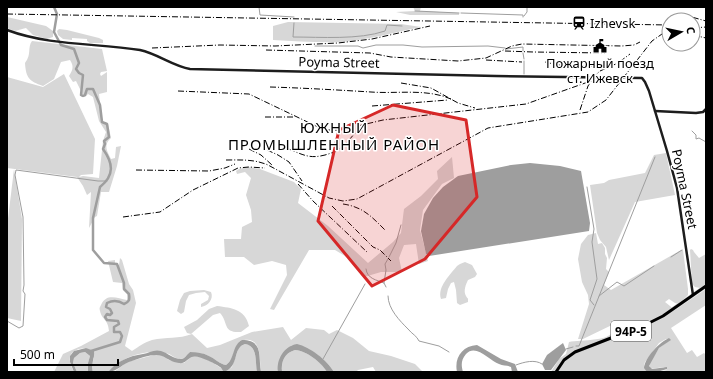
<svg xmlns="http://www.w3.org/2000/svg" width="713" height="379" viewBox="0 0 713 379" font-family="'Noto Sans',sans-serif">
<rect width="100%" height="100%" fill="#fff"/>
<!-- green -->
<g fill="#d7d7d7">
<path d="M413,7H421L420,11L459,13V15H410L396,12L415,11Z"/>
<path d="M7,17L46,26L53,31V37L47,39L33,35L26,28C16,30 17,33 7,28Z"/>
<path d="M288,22L401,24L421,27C395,32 368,40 341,42C319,43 296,41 273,40V26Z"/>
<path d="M59,29L67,30L99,38L103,40V43H90L87,41V39L72,38V40L63,39L58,35L57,31Z"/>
<path d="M32,41L102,49L107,71L101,72L100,74L101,76L107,72V92L99,94L102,120L104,122L108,124L111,138C103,145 107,151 111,159L115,158L116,147L121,146L117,166L109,192H101L97,216L95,217L89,228L91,192L87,195L83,186L77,177L7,168V77L43,87L64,74L95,139L93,174L81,175L79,177L83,176L99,178L103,141L106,132L99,121L93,97L88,94L85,97H82L80,95L81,91L76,81L73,82L69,76C73,70 74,66 70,60L61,62L54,79L43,86C29,81 26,78 25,63C32,54 27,48 32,41Z"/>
<path d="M666,153L675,195L635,202L609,260L606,247L600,240L597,233L590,185L604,183L609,180L645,173L654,155Z"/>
<path d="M452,157L454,178L442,184L423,210L420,230L428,261L419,264L416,244L404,245L399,258L402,272H381L364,277L350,259L335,250H309L274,310L270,309L287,275L286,265L272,261L254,265L244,257H225L224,239H241L242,227L252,222L251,210L246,195L251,178L245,172L237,174L236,171L239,169L248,167L260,169L294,182L301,189L298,203L328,226L368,263L393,242L401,233L404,209L421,196L438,179L437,171Z"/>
<path d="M14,169L22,219L21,321L7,318V227Z"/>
<path d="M596,233L598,244L602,243L605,248V254L607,258L606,269L609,272L604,285L611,290L681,250H683L688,289V295L679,304L675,303L669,299L665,302L675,310L706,289V305L671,328L687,353L692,350L697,357L704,353L706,355V372H657L667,370L664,367L650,369L649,364L659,348L670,340L666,339L659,343L645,362L644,365L647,372H551L559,359L566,354L569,342C581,339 619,343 614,324L583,339H578L589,304L588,295L582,282L578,259L581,244L588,235Z"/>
<path d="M691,249L693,250L694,252L699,258L706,254V284L700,288L695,287L692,284L690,250Z"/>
<path d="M120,258L122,260L129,284L133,290L136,303L125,346L132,351C138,347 145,342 152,340C166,337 179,339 192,334L207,348L220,345L252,332L283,327L291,340L306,328L324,330L329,334L337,330L353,338L369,351L391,356L415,364L423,372H376L373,367L358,370L356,372H334C325,357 309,348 292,345C285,351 277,362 278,372H261C259,359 263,334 240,341C234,348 233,361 226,365C219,364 216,359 209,356C203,353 197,353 190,352C187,354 185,359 180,359C176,359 173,356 169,354C148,348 122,356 108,372H93L91,367L94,358L86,348C69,349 66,358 74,372H54L63,354L81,346L109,331C108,319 102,320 100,311C99,308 100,307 101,305C106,293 117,298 127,300V294L123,290L122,283L113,282L108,261L115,260V265H119Z"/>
<path d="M465,262L472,265L477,274L475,277L468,280C466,284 463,291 466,296C469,301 468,296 468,302L460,305L457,303L456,290L454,282L451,283L448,289L446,298L441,299C437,287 450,275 457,266L460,264Z"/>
<path d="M204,290L211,292C214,299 208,306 201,307V304L208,300L209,296L205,292L196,293L189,295L186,301L184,312L181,314L177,311L180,300L184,293L190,291Z"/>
<path d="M217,306C232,308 245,309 249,326L241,332C222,333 229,323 220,313L213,315L191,334L187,333L184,327L197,320L209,309Z"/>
<path d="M245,344C258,346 255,361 257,372H206L203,371V372L130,371V372H114L127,362L154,355H161L169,360L184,363C187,361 189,358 192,357C201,352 219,368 226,371L232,367L239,347Z"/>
<path d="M295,350C307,351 321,362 327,372H282C281,362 284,353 295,350Z"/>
<path d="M85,352L90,356L88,363V372H77L73,363L74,358L80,353Z"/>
</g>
<!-- water -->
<g fill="#9e9e9e">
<path d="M530,163L560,166L581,171L590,223L589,231L429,256L426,254L421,231L424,214L433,198L443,187L458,176L511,165Z"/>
<path d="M669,338L671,340L659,348L649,366L652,369L667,367V369L657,372H647L644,368C645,357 660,342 669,338Z"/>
<path d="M242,340C264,340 258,357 261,372H257C255,361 258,346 245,344C232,348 240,366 224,372C222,370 222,368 220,367C216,364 197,354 192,357C187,359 185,364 179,363C172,362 168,359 162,356C154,353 141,358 132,361C123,363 117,372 108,372C117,361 129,356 143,354C149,353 154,349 161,351C168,353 173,359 181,359C185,359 187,354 190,352C197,352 203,353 209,356C216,359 219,364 226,365C235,359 232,345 242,340Z"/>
<path d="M563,343L566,350L551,370H545L542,364L547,355Z"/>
<path d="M297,344C310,347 327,360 334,372H327C321,362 307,351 295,350C284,353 281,362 282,372H278C276,360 284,346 297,344Z"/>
<path d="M477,345L501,359L515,364L518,372H512L511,367C507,365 503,366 499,364C490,361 476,343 466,354C461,360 461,365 463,372H457C454,358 462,346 477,345Z"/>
<path d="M86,348L94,351C95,359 90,365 93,372H88V363L90,356L85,352L80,353L74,358L73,363L77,372H74L70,362V356L74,351Z"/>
</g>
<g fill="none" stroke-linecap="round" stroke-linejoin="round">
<!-- stream -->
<g stroke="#9e9e9e" stroke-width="1">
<path d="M259,7L260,15L294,17"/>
<path d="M415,11L459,13"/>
<path d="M461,13L523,15V17"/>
<path d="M524,16L527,12V7"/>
<path d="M294,23L293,37C321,37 359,40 385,31L387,25L402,26"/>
<path d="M315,46H358L363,48L376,45H403L422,47L488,46L505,48"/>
<path d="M506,49L523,47V51"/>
<path d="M523,53L524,59"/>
<path d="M524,61V74"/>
<path d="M692,131L696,135V139L699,138L706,142"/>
<path d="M587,187L594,229L592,242L597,279L590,300L594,305"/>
<path d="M389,257L396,243L401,225"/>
<path d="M671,257L682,250"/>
<path d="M366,269C367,279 377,280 384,283L386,287"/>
<path d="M384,283L386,270L385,264L388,259"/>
<path d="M388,296C388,309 400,321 408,329C412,334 417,336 419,341L439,346L449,352"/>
<path d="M599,296L617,282L624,286L654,266"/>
<path d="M7,321L19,328L23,326L25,294L23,291L24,285L23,217L15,175L16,170L98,181H107"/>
<path d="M576,346H579L655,157"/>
<path d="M566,349L573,347"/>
<path d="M323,359L365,284"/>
<path d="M516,365C524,362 535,359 542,364"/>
</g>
<!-- river -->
<path stroke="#9e9e9e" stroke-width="2.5" d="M54,7L57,14L54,32L61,45L74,49L79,63L76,69L79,73L83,75L81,95L83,96L85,95L87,89H93L100,105L102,122L107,124L109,137L104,141L105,144L103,149C113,163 115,175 100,187L93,218V250L104,263L117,264L124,283V289L129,294C130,300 129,302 124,304C118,300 113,300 107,303L106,307L110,309L112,313L110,315L107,314L105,317L107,320L118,321L119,324L114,327V332H120L122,336L120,342L91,351"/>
<!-- primary casing -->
<g stroke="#dbdbdb" stroke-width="4">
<path id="primary" d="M556,372L564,360L575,352L647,324L663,316L706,286"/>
</g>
<!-- secondary -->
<g stroke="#1d1d1d" stroke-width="2.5">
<path d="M7,30C50,46 96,43 140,50C158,54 173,66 190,69L496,76L642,78L645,82L649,91L667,151L677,188L693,295"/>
<path d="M655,111L696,113L703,112L706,109"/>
</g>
<!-- primary -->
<use href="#primary" stroke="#000" stroke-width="3"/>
<!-- rail -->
<g stroke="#000" stroke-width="1" stroke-dasharray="6 2 1 2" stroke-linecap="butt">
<path d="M7,14L669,25"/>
<path d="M671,16H688L706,21"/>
<path d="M693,28L706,27"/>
<path d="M693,35L706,38"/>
<path d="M152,48L220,45L275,46L338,43L372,39L430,26"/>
<path d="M266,50L370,53L391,57L458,61L486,58L512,46L522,44L622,46L634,45L640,42"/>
<path d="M505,51L533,52L605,53"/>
<path d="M486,60L522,62"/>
<path d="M545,62L558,65L607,67"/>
<path d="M401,83L431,88L458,103L475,108"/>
<path d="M270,87C304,88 338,90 371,92C398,94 428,88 453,100"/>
<path d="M178,91L249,94L318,127L328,130H341L383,120L526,104L588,82L600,71L618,63L630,54"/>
<path d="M372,106L448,100"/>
<path d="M580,110L588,86L593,78"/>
<path d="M265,117H295"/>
<path d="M249,149L261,155L272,165"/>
<path d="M289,149C303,155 310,159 325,155C332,153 338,151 344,145C351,139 355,131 364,126"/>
<path d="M267,150L278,155L289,162L302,181"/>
<path d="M226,160C241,160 254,159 268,165L329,198L343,201L357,199L488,128L588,112L606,100L652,41L662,34L669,32"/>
<path d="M136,170L209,171L225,168L235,164"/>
<path d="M298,184L313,201L367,252"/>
<path d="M343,204C363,207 371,216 385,230"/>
<path d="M332,206L373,247L380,250L391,261"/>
<path d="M123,217L160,212L193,190L238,168L249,167L265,168"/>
</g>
</g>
<!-- marked area -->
<path fill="#d62828" fill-opacity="0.2" stroke="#d62828" stroke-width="3" stroke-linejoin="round" d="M393,105L466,120L477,197L425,259L372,286L318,221L339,130Z"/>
<!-- icons -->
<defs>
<g id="station-bare" transform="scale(1.08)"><path d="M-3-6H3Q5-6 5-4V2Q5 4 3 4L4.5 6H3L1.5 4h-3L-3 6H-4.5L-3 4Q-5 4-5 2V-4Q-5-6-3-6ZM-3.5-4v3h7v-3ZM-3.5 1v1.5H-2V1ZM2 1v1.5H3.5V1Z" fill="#000" stroke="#fff" stroke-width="2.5" paint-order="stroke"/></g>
<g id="civic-bare" transform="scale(1.08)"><path d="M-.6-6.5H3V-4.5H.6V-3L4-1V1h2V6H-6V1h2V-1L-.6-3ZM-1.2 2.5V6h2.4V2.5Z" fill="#000" stroke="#fff" stroke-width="2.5" paint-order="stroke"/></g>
</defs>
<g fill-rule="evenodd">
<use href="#station-bare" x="579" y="23"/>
<use href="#civic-bare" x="600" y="46"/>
</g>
<g text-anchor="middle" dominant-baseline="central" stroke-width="3" stroke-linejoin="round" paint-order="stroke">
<!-- shield labels -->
<rect fill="#fff" stroke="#4c4c4c" stroke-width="1" x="611" y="321" width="40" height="20" rx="3"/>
<g font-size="12" font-weight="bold" fill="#000">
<text x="631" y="331">94Р-5</text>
</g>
<!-- poi labels -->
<g font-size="13" fill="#000" stroke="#fff" text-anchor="start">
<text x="590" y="23">Izhevsk</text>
<text x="600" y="63" text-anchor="middle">Пожарный поезд<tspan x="600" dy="15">ст. Ижевск</tspan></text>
</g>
<!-- street labels -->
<g font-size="13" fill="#000" stroke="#fff">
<text transform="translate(339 62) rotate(1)">Poyma Street</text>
<text transform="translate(685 189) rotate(78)">Poyma Street</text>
</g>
<!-- quarter labels -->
<g font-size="15" letter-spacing="1" fill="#000" stroke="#fff">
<text x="334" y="127">ЮЖНЫЙ<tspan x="334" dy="17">ПРОМЫШЛЕННЫЙ РАЙОН</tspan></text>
</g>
</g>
<!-- border -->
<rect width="713" height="379" fill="none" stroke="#000000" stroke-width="16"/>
<!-- north arrow -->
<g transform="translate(681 32) rotate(81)"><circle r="19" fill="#ffffff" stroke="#999999"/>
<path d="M0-3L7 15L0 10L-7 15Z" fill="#000000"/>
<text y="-6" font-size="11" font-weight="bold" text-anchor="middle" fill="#000000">С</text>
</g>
<!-- scale -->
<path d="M14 359v6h104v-6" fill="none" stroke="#000000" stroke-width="2"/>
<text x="20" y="359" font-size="12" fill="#000000" stroke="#ffffff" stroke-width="3" paint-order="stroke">500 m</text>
</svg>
